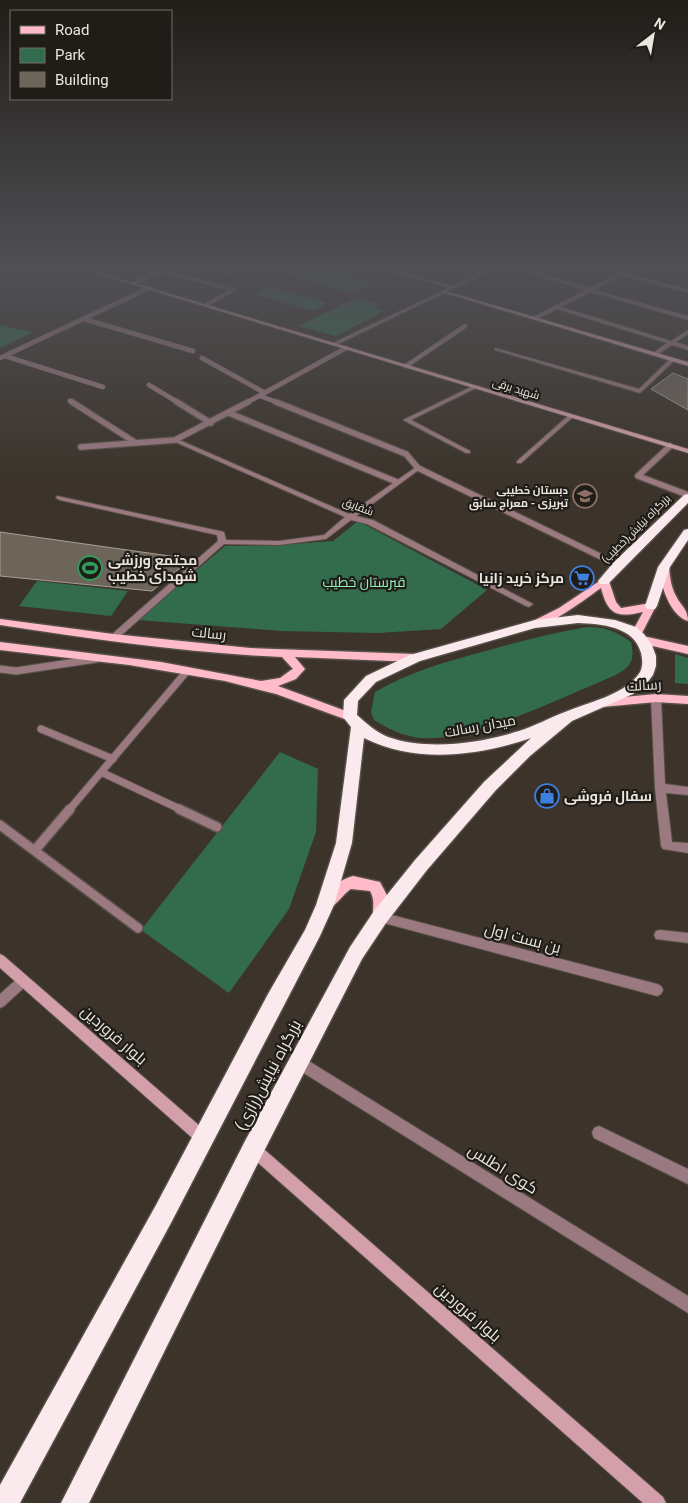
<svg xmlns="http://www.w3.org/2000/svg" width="688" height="1503" viewBox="0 0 688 1503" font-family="Roboto,Cairo,sans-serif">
<rect width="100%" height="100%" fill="#3c342b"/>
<!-- green -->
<g fill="#326c4d">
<path d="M282,268H317L373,282L353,293L274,272Z"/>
<path d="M266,286L325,302L327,303L314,311L255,295Z"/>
<path d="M356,298L378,304L373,307L384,311L336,336L298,326Z"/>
<path d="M0,325L33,332L0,348Z"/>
<path d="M358,521L487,590L441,629L378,633L282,631L138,620L225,546L280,545L333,541Z"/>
<path d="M37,581L128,591L111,616L19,606Z"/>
<path d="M587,627C605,627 616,631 631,642C635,661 631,666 616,675C564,696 474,742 420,738C403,736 388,729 374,720L371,712L375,692C409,672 445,662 482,652C517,642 551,633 587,627Z"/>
<path d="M675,654L688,658V684L675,683Z"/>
<path d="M280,752L318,769L316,832L289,909L229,993L141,930Z"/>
</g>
<!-- building -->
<g fill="#6d645a" stroke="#a9a095">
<path d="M673,373L688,379V410L651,389Z"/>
<path d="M0,532L191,559L152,591L0,576Z"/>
</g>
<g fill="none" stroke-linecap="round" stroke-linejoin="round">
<!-- lane-far3 casing -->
<g stroke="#585048" stroke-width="5.5">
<g id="lane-far3">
<path d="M84,319L193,351"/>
<path d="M5,356L103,387"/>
<path d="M0,358L149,288"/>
<path d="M202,358L265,393"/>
<path d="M406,366L465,326"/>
<path d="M149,385L179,403"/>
<path d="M260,396L279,403"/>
<path d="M70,401L74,403"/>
<path d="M246,403L346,348"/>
</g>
</g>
<!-- lane-far2 casing -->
<g stroke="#585048" stroke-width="8">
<g id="lane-far2">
<path d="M72,402L133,441"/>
<path d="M177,402L211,423"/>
<path d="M276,402L406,454L418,468L618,565"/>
<path d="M229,413L397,482"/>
<path d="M670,446L638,476L688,495"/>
<path d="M81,447L175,440L248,402"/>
</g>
</g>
<!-- lane-far1 casing -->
<g stroke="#585048" stroke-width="9">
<g id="lane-far1">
<path d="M0,669L16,671L96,659"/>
<path d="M41,729L113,759"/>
<path d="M103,773L182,810"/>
<path d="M69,810L187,671"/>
</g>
</g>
<!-- lane casing -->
<g stroke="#585048" stroke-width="12">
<g id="lane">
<path d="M179,809L217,827"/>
<path d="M0,825L138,928"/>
<path d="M35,850L70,809"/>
</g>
</g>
<!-- street casing -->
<g stroke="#585048" stroke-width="2">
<g id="street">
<path d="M149,268L163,269L236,290L206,307L204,304L229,290L161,272L135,285H131V283L156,271Z"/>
<path d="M234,268H239L226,274L222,273Z"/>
<path d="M491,268H496L336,345L331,344Z"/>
<path d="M512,268H518L590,288L618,274L599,268H605L688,289V293L622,275L594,290L688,316V320L591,292L561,307L671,341L688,330V334L676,342L688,346V350L672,345L657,355H653V353L667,343L557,309L537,319H533V317L586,290Z"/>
<path d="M495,348L639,389L671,358L676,359L640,393L495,350Z"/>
<path d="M473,386L478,387L411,420L470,451V453H466L403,420Z"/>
<path d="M569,415L574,416L521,463H517V461Z"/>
<path d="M173,439H177L349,514L416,467H420V469L356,516L373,520L533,604L529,607L526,606L367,524L351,520L326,539L279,545L224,544L116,640H110L109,638L110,636L218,541L217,535L60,500L56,498L57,496L224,532L226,540L279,541L324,535L345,517L173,441Z"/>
<path d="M656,695L661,698L665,784L688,787V795L666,793L672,842L688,843V853L663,849L661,846L655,788L651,698Z"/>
<path d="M380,912L657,984L661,986L663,990L661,994L657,996L380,922L376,921L374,917L376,913Z"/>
<path d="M660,930L688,933V943L656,939L654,935L656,931Z"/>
<path d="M23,975L27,977L29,981L27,985L4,1006L0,1008V994L19,977Z"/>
<path d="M299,1055L688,1296V1313L294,1067L292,1062L294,1057Z"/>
<path d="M599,1126L688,1169V1184L594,1138L592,1133L594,1128Z"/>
</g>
</g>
<!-- secondary casing -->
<g stroke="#585048" stroke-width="2">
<g id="secondary">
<path d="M78,268H84L688,449V453Z"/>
<path d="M377,268H383L456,287L454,288Z"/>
<path d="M442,290L688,362V366L442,292Z"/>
<path d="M0,954L4,956L208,1133L210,1138L208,1143L203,1145L198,1143L0,968Z"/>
<path d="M253,1142L258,1144L663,1497L666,1503H643L248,1154L246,1149L248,1144Z"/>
</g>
</g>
<!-- primary casing -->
<g stroke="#585048" stroke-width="3">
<g id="primary">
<path d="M664,564L669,567C670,577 671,587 676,596C681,606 688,609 688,621C670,616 660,584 659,567Z"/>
<path d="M604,578L609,581L616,602L621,608L651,603L656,606L640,637L636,638L631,634L643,612C617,618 608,615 601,588C588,597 546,630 531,626L530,624L531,622L559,608Z"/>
<path d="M0,619L113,634L250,648L415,654L421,658L415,662L295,657L305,669L296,679L278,686L354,714L356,717L354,720L350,721L276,694L225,681L129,665L0,650V642L161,662L261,681L280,678L291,670L293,669L282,657C188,653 93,639 0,625Z"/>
<path d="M643,636L688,646V654L639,643L638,640Z"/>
<path d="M656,694L688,696V704L656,702L602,707L596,703L602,699Z"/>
<path d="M353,876L380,882L389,899L385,922L380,924L375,922C370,911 377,904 370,891L351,889C341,895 334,912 322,908L320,903C326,890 339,880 353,876Z"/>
</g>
</g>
<!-- highway casing -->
<g stroke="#585048" stroke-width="3">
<g id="highway">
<path d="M688,494V503L608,584H600L598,581L614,562L684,495Z"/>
<path d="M688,529V540L670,567L657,606L655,609H647L645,606L658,567L684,530Z"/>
<path d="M578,615L615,620L636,627L644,634L652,645L656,656V666L653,675L647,683L633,694L572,721L530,756L496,790L427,870L386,923L362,959L261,1157L89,1503H61L245,1141L350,947L374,911L415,860L484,782L531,738C478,756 415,764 364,738L352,843L334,905L320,936L172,1221L20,1503H0V1485L156,1205L268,994L305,930L316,905L336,843L351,727L343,717L344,700L366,676L410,655L535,620ZM578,623C601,624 634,626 641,653C643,661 643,669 638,675C622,696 588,702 565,712C549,718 535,726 519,731C480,743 428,751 388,737C376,732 367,724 357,715L358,701L376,682L420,661L535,628Z"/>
</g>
</g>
<!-- lane-far3 -->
<use href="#lane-far3" stroke="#9a7980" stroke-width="4.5"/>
<!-- lane-far2 -->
<use href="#lane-far2" stroke="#9a7980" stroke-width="5.5"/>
<!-- lane-far1 -->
<use href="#lane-far1" stroke="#9a7980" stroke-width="7"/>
<!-- lane -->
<use href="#lane" stroke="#9a7980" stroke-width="9"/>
<!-- street -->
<use href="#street" fill="#9a7980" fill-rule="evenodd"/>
<!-- secondary -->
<use href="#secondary" fill="#d39faa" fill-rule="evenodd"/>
<!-- primary -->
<use href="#primary" fill="#ffbbca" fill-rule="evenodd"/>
<!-- highway -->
<use href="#highway" fill="#fbeaed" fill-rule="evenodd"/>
</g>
<!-- sky -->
<linearGradient id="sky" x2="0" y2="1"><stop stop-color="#211d18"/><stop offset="0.56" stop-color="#505055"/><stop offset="1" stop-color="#505055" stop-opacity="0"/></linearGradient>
<rect width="688" height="478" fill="url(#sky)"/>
<!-- icons -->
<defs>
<g id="school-ring" transform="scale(1.25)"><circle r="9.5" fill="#201d18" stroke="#8d6e63" stroke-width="1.5"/><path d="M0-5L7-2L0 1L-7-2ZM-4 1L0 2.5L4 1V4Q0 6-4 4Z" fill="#8d6e63"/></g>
<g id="stadium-ring" transform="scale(1.25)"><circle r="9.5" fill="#201d18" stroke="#2e9e5b" stroke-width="1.5"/><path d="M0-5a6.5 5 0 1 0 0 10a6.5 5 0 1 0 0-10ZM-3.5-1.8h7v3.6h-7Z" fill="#2e9e5b"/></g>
<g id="supermarket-ring" transform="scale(1.25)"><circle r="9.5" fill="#201d18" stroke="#3f7fe0" stroke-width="1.5"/><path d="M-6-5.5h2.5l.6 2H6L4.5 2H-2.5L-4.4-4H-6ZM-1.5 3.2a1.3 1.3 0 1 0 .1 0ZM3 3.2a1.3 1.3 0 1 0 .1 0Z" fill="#3f7fe0"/></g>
<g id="shop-ring" transform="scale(1.25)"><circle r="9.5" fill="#201d18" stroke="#3f7fe0" stroke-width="1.5"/><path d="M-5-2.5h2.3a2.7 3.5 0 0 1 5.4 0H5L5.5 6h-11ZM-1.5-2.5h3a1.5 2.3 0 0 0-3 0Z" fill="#3f7fe0"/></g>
</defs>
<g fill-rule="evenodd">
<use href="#school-ring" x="585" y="496"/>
<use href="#stadium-ring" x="90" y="568"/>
<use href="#supermarket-ring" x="582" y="578"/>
<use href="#shop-ring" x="547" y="796"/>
</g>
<g text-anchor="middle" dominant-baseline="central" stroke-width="4.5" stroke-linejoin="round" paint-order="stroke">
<!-- far-street labels -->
<g font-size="11" fill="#eae5df" stroke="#201d18">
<text transform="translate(516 389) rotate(17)">شهید برقی</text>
<text transform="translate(358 507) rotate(20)">شقایق</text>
<text transform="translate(636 529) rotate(-45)">بزرگراه نیایش(خطیب)</text>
</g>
<!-- far-poi labels -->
<g font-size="11" font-weight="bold" fill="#eae5df" stroke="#201d18" text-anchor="end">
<text x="568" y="490">دبستان خطیبی<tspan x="568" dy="13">تبریزی - معراج سابق</tspan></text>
</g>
<!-- poi labels -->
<g font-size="14" font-weight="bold" fill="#eae5df" stroke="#201d18" text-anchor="start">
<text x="108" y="560">مجتمع ورزشی<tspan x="108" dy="16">شهدای خطیب</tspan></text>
<text x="564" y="578" text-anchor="end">مرکز خرید زانیا</text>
<text x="564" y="796">سفال فروشی</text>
</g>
<!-- park labels -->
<g font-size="14" fill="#8ef2ba" stroke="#201d18">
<text x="364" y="582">قبرستان خطیب</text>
</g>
<!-- street labels -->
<g font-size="14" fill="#eae5df" stroke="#201d18">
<text transform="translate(209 633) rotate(6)">رسالت</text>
<text transform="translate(644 685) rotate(-3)">رسالت</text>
<text transform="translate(480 726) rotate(-10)">میدان رسالت</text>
</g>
<!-- near-street labels -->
<g font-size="16" fill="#eae5df" stroke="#201d18">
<text transform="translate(523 938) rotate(15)">بن بست اول</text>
<text transform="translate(114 1035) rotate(41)">بلوار فروردین</text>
<text transform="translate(268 1075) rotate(-62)">بزرگراه نیایش(رازی)</text>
<text transform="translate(503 1169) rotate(32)">کوی اطلس</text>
<text transform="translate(468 1312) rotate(41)">بلوار فروردین</text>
</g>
</g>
<!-- legend -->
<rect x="10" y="10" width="162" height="90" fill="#201d18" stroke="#716d68"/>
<rect x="20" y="26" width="25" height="8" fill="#ffbbca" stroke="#716d68"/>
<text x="55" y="35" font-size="15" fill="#eae5df">Road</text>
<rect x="20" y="48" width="25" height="15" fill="#326c4d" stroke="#716d68"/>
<text x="55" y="60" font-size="15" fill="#eae5df">Park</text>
<rect x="20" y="72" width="25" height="15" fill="#6d645a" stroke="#716d68"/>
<text x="55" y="85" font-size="15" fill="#eae5df">Building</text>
<!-- north arrow -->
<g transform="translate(653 35) rotate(31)" stroke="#201d18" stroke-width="4" paint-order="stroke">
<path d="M0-4L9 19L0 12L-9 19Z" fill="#eae5df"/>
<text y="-8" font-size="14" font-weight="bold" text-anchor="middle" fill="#eae5df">N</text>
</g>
</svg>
